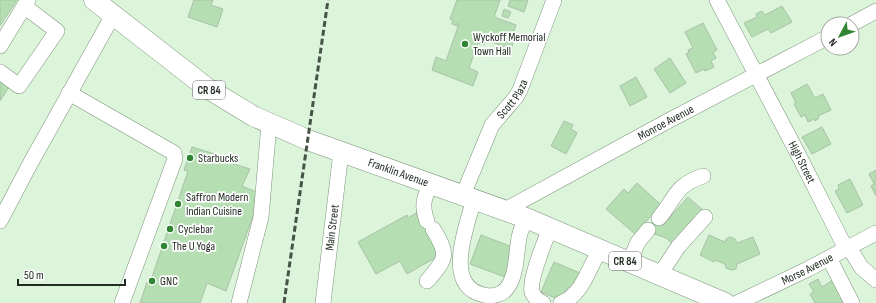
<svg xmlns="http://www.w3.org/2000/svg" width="876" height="303" viewBox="0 0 876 303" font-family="'Sofia Sans Condensed',sans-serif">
<rect width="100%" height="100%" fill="#dbf4da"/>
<!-- building -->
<g fill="#b5deb3" stroke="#a9c1a8">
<path d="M0,0H17L0,26Z"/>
<path d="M194,0H213L211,5L223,9L217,27L188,17Z"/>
<path d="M457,0H500L494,17L516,25L511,39L514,40L511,49L486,40L484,45L478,43L469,68L478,72L473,86L432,70L436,57L446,61L459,24L458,23L457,26L452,24L453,20L450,19Z"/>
<path d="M510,0H528L524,12L508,6Z"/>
<path d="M782,6L792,22L771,33L768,29L752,37L744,23L757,17L756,14L762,11L765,15Z"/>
<path d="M504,9L511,12L508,18L502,16Z"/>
<path d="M703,23L717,50L713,52L716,58L711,61L714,67L705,71L704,69L696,73L686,54L689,52L688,50L693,48L685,32Z"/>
<path d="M670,58L686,83L670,93L654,69Z"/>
<path d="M636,77L647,97L630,106L620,86Z"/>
<path d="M0,81L9,87L0,101Z"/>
<path d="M807,84L815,98L823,94L831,110L818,116L819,118L815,121L814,119L808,122L805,115L801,117L794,104L796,103L791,93Z"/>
<path d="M564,121L573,125L571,129L577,133L566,154L551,146Z"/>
<path d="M822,127L831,144L812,154L802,137Z"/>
<path d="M192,147L215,154V158L250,169L242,186L261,194L226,291L207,283L200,303H140L147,282L150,283L188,171L184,170Z"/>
<path d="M876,170V196L871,186L874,184L869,174Z"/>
<path d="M850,179L863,205L847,213L835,191L839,189L838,185Z"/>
<path d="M637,183L661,205L635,234L606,209L624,189L628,193Z"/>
<path d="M688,197L705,212L674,245L666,238L652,233L646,229L657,217L664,224Z"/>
<path d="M416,213L422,224L430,219L440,255L407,274L400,261L376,274L358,242L407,215L408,218Z"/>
<path d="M481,235L515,248L505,277L470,264Z"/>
<path d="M709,235L725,242L726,239L730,237L735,239L737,243L753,237L760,254L737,264L736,269L731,270L726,268L725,264L715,260L714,262L700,255Z"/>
<path d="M554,262L580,273L576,283L574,282L571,289L568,287L562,301L541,292Z"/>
<path d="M836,278L847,296L841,299L843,303H815L810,294L814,292L809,284L818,279L822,287Z"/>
</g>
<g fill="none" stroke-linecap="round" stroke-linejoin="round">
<!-- minor casing -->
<g stroke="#7d947b" stroke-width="16">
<g id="minor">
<path id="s1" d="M717,0L798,154L846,249"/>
<path d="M852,24L876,11"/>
<path d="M0,46L28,0"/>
<path d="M0,72L19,86L57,31L24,6"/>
<path d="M69,93L174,153L175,159L122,303"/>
<path id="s2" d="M463,195L492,125L516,97L520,90L554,0"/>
<path d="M474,199C467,226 442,286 484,295C492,297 502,295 507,288C517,275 516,254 519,238C520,231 523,225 526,218"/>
<path id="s3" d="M505,210L666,122L828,37"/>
<path d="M659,218C675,199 675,185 703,176"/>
<path d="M0,221L30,164L113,15"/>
<path d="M427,221C421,205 424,198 431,183"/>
<path d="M849,247L861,267L876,280"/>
<path d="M829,258L852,303"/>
<path d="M629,263L638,242L648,230"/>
<path d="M659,276L678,247L705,217"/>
<path d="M427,281C447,258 449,255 433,229"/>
<path d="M239,303L261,217L269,124"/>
<path id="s4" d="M323,303L341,152"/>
<path d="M543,303C538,301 534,297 532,292C529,279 545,241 550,228"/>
<path d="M561,303C583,295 588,268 600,250"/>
<path id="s5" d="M737,303L808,269L876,233"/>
</g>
</g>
<!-- major casing -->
<g stroke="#7d947b" stroke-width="21">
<g id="major">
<path id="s6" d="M94,0L207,88L253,116L308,140L526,218L725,303"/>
</g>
</g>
<!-- minor -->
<use href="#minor" stroke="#fff" stroke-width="15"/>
<!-- major -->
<use href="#major" stroke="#fff" stroke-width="20"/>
<!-- rail -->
<path stroke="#465346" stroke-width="3" stroke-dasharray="6 3" stroke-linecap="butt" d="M284,303L328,0"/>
</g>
<!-- markers -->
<g fill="#308532" stroke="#fff" stroke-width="1.5">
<circle cx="465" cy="44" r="4"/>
<circle cx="190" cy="158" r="4"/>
<circle cx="178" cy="204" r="4"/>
<circle cx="170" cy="229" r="4"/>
<circle cx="164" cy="246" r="4"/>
<circle cx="152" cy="281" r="4"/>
</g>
<g text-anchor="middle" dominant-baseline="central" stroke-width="3.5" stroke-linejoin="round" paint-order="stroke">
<!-- shield labels -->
<g fill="#fff" stroke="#646b64" stroke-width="1">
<rect x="193" y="81" width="32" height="18" rx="3"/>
<rect x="609" y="252" width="32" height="18" rx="3"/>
</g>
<g font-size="11" font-weight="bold" fill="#212b21">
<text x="209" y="90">CR 84</text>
<text x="625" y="261">CR 84</text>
</g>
<!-- poi labels -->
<g font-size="12" fill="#212b21" stroke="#fff" text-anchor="start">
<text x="473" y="37">Wyckoff Memorial<tspan x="473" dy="14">Town Hall</tspan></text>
<text x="198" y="158">Starbucks</text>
<text x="186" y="197">Saffron Modern<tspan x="186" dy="14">Indian Cuisine</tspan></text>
<text x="178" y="229">Cyclebar</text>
<text x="172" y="246">The U Yoga</text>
<text x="160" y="281">GNC</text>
</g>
<!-- street labels -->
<g font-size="12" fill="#212b21" stroke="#fff">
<text stroke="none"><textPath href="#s2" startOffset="109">Scott Plaza</textPath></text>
<text stroke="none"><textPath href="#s3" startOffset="183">Monroe Avenue</textPath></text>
<text stroke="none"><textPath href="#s1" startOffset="183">High Street</textPath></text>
<text stroke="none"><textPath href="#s6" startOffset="353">Franklin Avenue</textPath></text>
<text stroke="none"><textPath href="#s4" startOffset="76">Main Street</textPath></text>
<text stroke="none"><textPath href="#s5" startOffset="78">Morse Avenue</textPath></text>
</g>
</g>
<!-- north arrow -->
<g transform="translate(840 36) rotate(229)"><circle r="19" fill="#ffffff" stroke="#a6aaa6"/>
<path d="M0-3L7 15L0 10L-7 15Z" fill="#308532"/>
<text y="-6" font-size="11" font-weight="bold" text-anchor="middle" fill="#212b21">N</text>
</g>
<!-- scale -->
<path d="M18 279v6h107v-6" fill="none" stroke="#212b21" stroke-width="2"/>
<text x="24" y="279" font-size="12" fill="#212b21" stroke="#ffffff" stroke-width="3" paint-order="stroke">50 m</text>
</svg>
